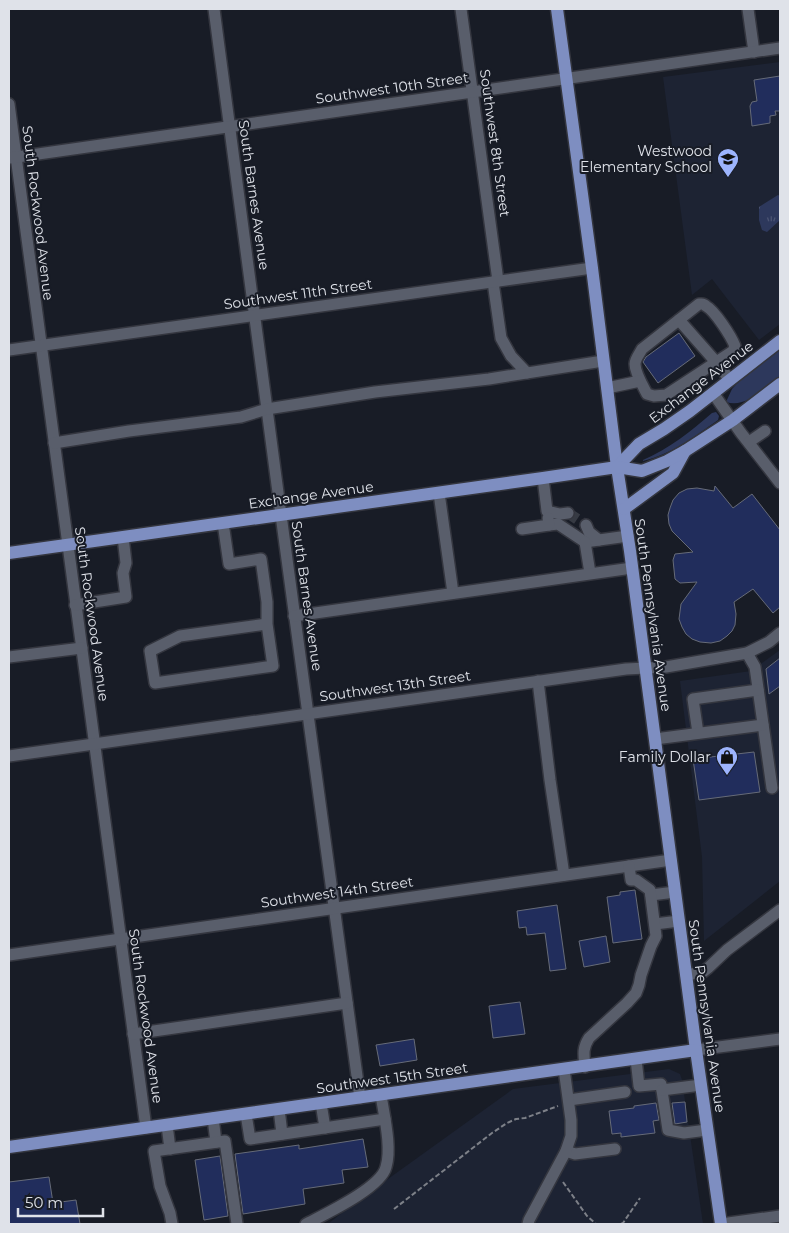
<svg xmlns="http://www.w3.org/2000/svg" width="789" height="1233" viewBox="0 0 789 1233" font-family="Montserrat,sans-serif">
<defs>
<pattern id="park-tufts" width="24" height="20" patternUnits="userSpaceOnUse" patternTransform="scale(1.25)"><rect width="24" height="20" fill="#2d385c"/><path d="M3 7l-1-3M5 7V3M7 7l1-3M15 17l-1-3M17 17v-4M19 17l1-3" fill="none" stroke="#4b5473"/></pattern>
</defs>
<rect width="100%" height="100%" fill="#181c26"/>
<!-- built -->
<g fill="#1d2333">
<path d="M780,62V324L759,340L712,279L692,295L663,77Z"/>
<path d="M780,650V881L704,941L702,857L680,681L751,671Z"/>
<path d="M669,1069L680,1074L682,1080L703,1224H328L349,1207L513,1089Z"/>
</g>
<!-- grass -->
<g fill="#2d385c">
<path d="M780,349V376C766,387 746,409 726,402L732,389L740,380Z"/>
<path d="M716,412L719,416L718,420C694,437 672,454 643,461V460C669,449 691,431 712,413Z"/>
</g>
<!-- park -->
<path fill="url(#park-tufts)" d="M778,195L780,196V220L767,232L762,230L759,220V207Z"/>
<!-- building -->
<g fill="#212d5c" stroke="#666b78">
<path d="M780,76V111H775L776,115L770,116V123L752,126L750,106L752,102L757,101L754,80Z"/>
<path d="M679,333L695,356L658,383L643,362L646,357Z"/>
<path d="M715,486L733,508L752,494L780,530V607L773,613L753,589L734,602L736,614L735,625L732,631L727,636L720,641L711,643L700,642L692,639L686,634L682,627L679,619L681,604L697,582L680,583L675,579L673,560L675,554L693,552L672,531L669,524L668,515L670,508L673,500L679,493L687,489L697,488L714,491Z"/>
<path d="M780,658V686L769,694L766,669Z"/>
<path d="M754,752L760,792L699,800L693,759Z"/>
<path d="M635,890L642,939L613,943L607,897L620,895V892Z"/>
<path d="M557,905L566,969L550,971L545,933L527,935L526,927L519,928L517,911Z"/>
<path d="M606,936L610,962L584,967L579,941Z"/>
<path d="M520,1002L525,1034L493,1038L489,1006Z"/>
<path d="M414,1039L417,1060L380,1066L376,1045Z"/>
<path d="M685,1102L687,1122L675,1124L672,1103Z"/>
<path d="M656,1103L659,1120L653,1121L655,1133L621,1137V1133L612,1134L609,1111L634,1108V1106Z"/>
<path d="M363,1139L368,1167L342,1170L344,1183L303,1189L305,1204L243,1214L235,1154L299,1145V1149Z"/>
<path d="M220,1156L228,1216L204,1220L195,1160Z"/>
<path d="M49,1177L53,1203L76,1200L80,1224H9V1182Z"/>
</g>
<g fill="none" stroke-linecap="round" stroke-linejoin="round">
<!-- minor-tunnel -->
<path stroke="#363a43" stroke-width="11" stroke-dasharray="11 5.5" stroke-linecap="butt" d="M568,513L586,525"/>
<!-- minor casing -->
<g stroke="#34363f" stroke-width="14">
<g id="minor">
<path d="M214,9L281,515L360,1098"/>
<path d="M461,9L498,281"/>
<path d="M748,9L754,52"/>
<path d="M9,104L146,1128"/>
<path d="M10,158L780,48"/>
<path d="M493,282L501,338L511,356L527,373"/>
<path d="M699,304C703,304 703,303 706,306C715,311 731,336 735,346L733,351L666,395L654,396L647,394C643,386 635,373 635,364C635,359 640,353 642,349Z"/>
<path d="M679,320L716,362L730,380"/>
<path d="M9,350L592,268"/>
<path d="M607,388L640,381"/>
<path d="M713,393L741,433L780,483"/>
<path d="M749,442L765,431"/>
<path d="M54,443L129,431L241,417L267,409L375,392L489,379L603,361"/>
<path d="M543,478L547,511L560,514L568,513"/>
<path d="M439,493L453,593"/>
<path d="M223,523L229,564L261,559L267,602V624L273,666L155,683L150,651L180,636L267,624"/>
<path d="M549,525L558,524L585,542L599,540"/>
<path d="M586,525L589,532L599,540L628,536"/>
<path d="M522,529L549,525L548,518"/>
<path d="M585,542L590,573"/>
<path d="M75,605L126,597L123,573L126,563L123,537"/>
<path d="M294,616L632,568"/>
<path d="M747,653L755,667L772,788"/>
<path d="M9,657L82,648"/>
<path d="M538,681L550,780L564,875"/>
<path d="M698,733L693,699L758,690"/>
<path d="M655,739L763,725"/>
<path d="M9,756L626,669L666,667L747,653L769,642L780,633"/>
<path d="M651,895L675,892"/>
<path d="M655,924L679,921"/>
<path d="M9,955L671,860"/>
<path d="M686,975L703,972L708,968L727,950L780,910"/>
<path d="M133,1034L347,1003"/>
<path d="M696,1050L780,1039"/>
<path d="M636,1059L639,1086L661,1084L668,1130L684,1133L707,1130"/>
<path d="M585,1067C584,1055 582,1049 589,1038L627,1003L636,993L639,985L641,975L651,946L656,936L650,890L636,880H631L629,866"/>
<path d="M662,1090L701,1085"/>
<path d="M569,1100L625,1092"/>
<path d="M321,1103L325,1128"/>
<path d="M279,1109L282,1134"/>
<path d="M246,1114L250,1139L385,1119"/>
<path d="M213,1118L216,1142"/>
<path d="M167,1125L170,1149"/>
<path d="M566,1151L575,1154L615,1149"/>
<path d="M172,1224L170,1213L160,1186L154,1151L225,1141L237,1224"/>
<path d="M306,1224C325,1214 381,1188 386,1167C392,1148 384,1115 381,1095"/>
<path d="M528,1224L529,1220L566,1151L571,1136V1120L564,1069"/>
<path d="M721,1224L780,1216"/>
</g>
</g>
<!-- major casing -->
<g stroke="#34363f" stroke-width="15">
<g id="major">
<path d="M557,9L592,268L617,467L630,551L696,1050L721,1224"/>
<path d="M617,467L639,444L664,429L690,411L780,341"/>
<path d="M624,509L673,473L685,451"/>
<path d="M9,553L543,478L617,467L642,471L667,461L685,451L733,420L780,384"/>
<path d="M9,1147L696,1050"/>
</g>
</g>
<!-- path -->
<g stroke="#7d8088" stroke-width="2" stroke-dasharray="5 2.5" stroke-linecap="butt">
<path d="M563,1182L587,1216L596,1224"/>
<path d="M394,1209L492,1133L507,1123L516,1119L525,1118L558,1106"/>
<path d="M621,1224L623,1223L640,1198"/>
</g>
<!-- minor -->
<use href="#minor" stroke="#595e6b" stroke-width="11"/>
<!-- major -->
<use href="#major" stroke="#7e8ec1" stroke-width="12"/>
</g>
<!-- icons -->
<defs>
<g id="school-pin" transform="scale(1.125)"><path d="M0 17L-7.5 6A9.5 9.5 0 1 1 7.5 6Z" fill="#9db4fd" stroke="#181c26"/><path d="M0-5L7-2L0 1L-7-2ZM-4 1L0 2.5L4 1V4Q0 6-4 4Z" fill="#111"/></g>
<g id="shop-pin" transform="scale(1.125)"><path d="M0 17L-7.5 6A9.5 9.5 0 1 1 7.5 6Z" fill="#9db4fd" stroke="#181c26"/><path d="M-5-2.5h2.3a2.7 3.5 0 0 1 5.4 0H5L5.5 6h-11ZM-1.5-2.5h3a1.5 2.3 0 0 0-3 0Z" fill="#111"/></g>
</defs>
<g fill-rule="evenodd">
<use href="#school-pin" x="728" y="159"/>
<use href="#shop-pin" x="727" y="757"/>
</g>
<g text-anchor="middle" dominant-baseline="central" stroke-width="4" stroke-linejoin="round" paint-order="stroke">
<!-- street labels -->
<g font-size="14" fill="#dfe2e9" stroke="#181c26">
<text transform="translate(392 88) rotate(-8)">Southwest 10th Street</text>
<text transform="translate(495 143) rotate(82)">Southwest 8th Street</text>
<text transform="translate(254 195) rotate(82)">South Barnes Avenue</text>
<text transform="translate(38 213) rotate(83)">South Rockwood Avenue</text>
<text transform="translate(298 294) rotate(-8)">Southwest 11th Street</text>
<text transform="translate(701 382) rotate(-37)">Exchange Avenue</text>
<text transform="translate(311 495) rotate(-8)">Exchange Avenue</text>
<text transform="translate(307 596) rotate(82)">South Barnes Avenue</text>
<text transform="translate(92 614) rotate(82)">South Rockwood Avenue</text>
<text transform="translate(653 615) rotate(82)">South Pennsylvania Avenue</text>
<text transform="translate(395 686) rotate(-8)">Southwest 13th Street</text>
<text transform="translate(337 892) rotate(-8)">Southwest 14th Street</text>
<text transform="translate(146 1016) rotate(82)">South Rockwood Avenue</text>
<text transform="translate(707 1016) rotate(82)">South Pennsylvania Avenue</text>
<text transform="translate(392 1078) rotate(-8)">Southwest 15th Street</text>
</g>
<!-- poi labels -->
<g font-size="14" fill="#dfe2e9" stroke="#181c26" text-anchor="end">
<text x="712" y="151">Westwood<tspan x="712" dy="16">Elementary School</tspan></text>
<text x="711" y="757">Family Dollar</text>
</g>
</g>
<!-- border -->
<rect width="789" height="1233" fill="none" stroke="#dfe2e9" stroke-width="20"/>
<!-- scale -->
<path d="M18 1208v8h85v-8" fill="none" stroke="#dfe2e9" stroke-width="2.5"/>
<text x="25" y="1208" font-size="15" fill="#dfe2e9" stroke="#181c26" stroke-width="4" paint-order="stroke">50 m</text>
</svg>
